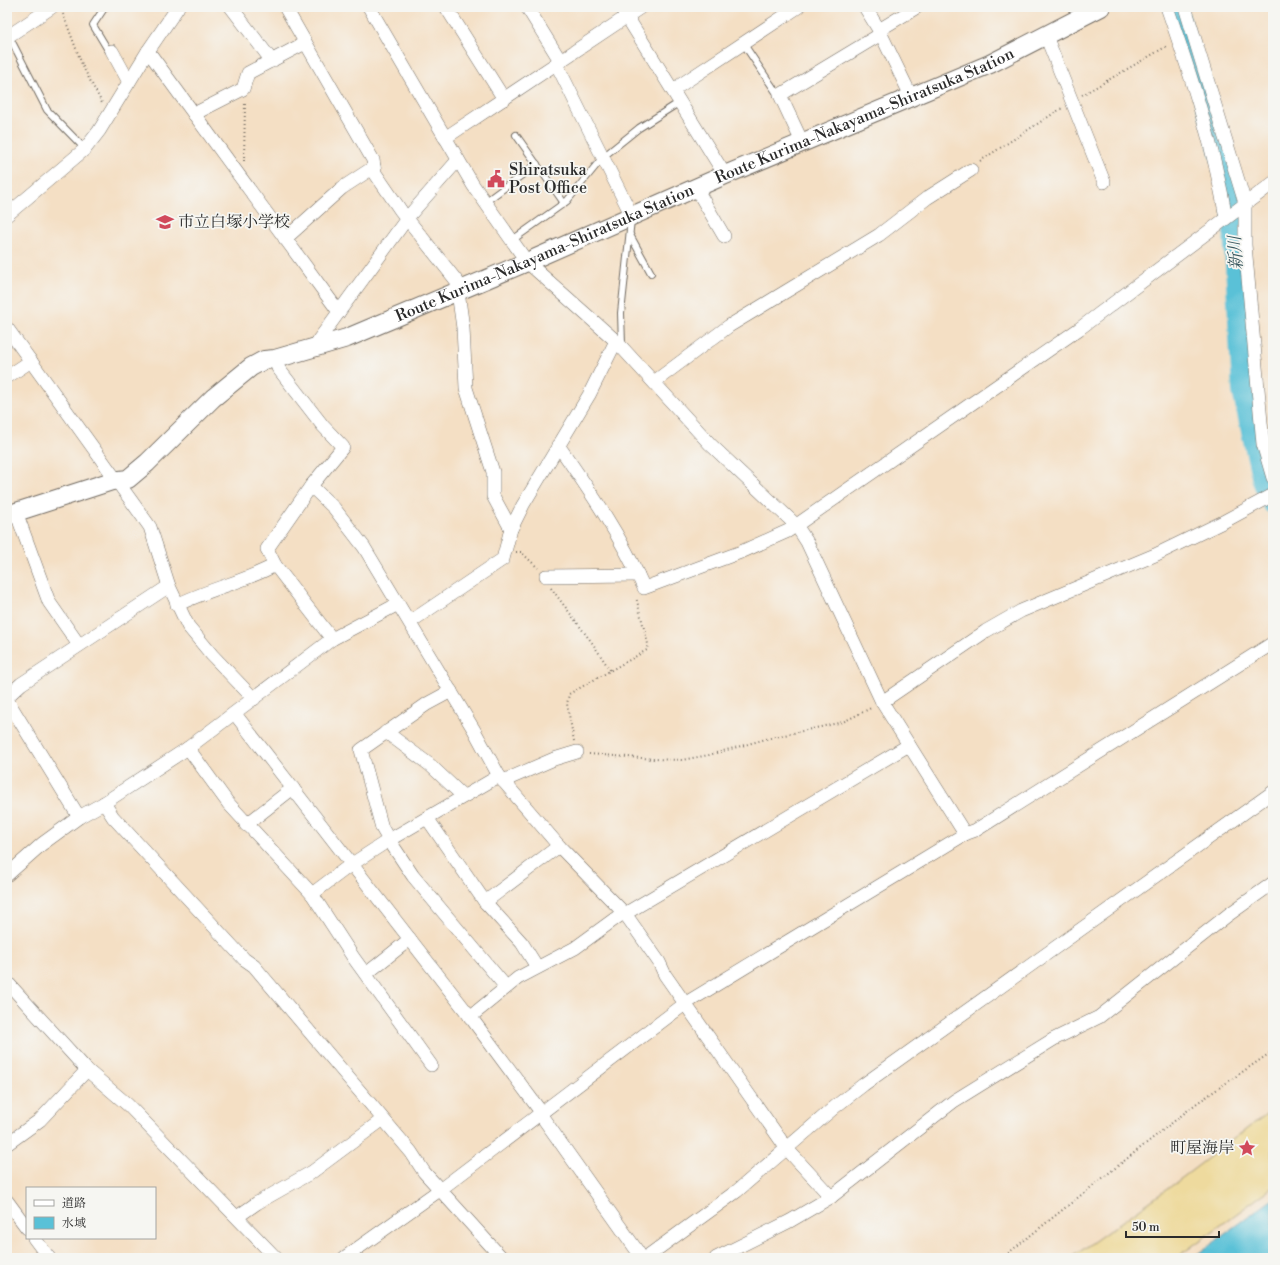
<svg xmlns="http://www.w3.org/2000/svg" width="1280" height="1265" viewBox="0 0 1280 1265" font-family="'Libre Bodoni','Noto Serif JP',serif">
<rect width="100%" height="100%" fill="#f6f6f2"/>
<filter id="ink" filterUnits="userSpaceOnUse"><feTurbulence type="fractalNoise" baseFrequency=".025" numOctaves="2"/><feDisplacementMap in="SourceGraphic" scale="8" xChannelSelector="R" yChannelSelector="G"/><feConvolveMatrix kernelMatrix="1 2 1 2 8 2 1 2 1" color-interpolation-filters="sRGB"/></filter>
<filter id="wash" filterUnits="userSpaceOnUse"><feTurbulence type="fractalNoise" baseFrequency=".012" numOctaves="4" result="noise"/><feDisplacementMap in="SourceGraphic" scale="16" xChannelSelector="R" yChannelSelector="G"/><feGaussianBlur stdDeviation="0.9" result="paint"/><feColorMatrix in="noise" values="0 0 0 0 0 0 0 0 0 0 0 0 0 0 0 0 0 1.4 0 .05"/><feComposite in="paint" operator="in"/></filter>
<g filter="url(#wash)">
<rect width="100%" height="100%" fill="#f4dfc4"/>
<!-- sand -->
<path fill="#eeda9e" stroke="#8c8264" d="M1273,1109V1187L1176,1258H1071L1170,1187Z"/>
<!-- water -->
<path fill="#5ac1d7" stroke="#427681" d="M1273,1199V1258H1192Z"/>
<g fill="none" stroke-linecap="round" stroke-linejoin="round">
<!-- river -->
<path stroke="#5ac1d7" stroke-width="22" d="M1175,7L1204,94L1232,193L1243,391L1263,480L1273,503"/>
</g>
</g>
<g filter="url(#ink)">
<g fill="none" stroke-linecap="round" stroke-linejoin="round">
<!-- lane casing -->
<g stroke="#716a61" stroke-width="8">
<g id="lane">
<path d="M105,7L93,25L108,50L112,51"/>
<path d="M9,36L47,110L85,149"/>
<path d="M743,43L776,92L780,95"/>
<path d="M516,135L564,203"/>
<path d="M485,202L537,164"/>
<path d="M630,235L651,273"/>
<path d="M511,241L567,201L603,157L639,128L680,102"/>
<path d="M622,344L621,313L631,220"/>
</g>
</g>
<!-- street casing -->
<g stroke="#716a61" stroke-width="14">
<g id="street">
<path d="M231,7L272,61"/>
<path d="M285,7L373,160L375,173L401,211L463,289"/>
<path d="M369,7L473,185L527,262L616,341L710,444L796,525L807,542L882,702L965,834"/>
<path d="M446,7L504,99"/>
<path d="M527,7L561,62"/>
<path d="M621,7L725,175"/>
<path d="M865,7L879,30L911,96"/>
<path d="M1167,7C1191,76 1214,146 1226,218"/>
<path d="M1185,7L1245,203V245L1263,444L1273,478"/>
<path d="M879,30L917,7"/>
<path d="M1046,36L1104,182"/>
<path d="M7,37L52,7"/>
<path d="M112,51L129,82"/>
<path d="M148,51L339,312"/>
<path d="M557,65L632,216"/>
<path d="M673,90L798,7"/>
<path d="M194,114L243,89L248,73L305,43"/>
<path d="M445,138L641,7"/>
<path d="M802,142L780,95L881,34"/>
<path d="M696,188L724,236"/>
<path d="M7,215L85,149L99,131L148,51L178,7"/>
<path d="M285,239L342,188L374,167"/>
<path d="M458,292L463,328L466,388L493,472V496L511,529"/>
<path d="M7,328L150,527L169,586L188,626L212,655L254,699"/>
<path d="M315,347L320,338L408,217L458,160"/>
<path d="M275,359L278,368L323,426L343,447L311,486L267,549L275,565L332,639"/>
<path d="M7,377L31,361"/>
<path d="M654,382L729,326L879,235L927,198L971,170"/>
<path d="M558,445C590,491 621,536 644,588L741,552L788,531L1079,329L1273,183"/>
<path d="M311,486L334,508L364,547L474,730L499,776L559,846L626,915L659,962L665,975L787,1149L831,1197"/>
<path d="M16,512L49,602L79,645"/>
<path d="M546,576L638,575"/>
<path d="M177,605C209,589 244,582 275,565"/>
<path d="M410,622L503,559L511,529L523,505L589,395L616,341"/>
<path d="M7,695L9,703L79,817"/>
<path d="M8,696L21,684L169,586"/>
<path d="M882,702L986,631L1021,611L1155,555L1223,522L1273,495"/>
<path d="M235,714L472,1019L541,1112L543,1118L638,1252L640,1258"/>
<path d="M386,732L430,765L463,796"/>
<path d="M188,748L228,803L312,894L353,957L431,1065"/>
<path d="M499,776L389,840L413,876L506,987"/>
<path d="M503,781L554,759L577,752"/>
<path d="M104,803L113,817L244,959L254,966L411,1152L424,1172L502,1258"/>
<path d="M427,818L485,902L522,943L537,967"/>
<path d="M246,825L293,788"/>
<path d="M7,875L42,844L79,817L104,803L188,748L332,639L398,604"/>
<path d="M312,894L349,866L389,840L382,828L361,750L427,704L451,691"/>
<path d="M485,902L559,846"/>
<path d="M626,915L628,912L909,745"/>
<path d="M366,974L410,939"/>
<path d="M7,982L87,1070L128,1105L276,1258"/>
<path d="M470,1017L518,978L575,948L623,913"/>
<path d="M7,1144L40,1120L87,1070"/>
<path d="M7,1201L27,1228"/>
<path d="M237,1217L257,1203L312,1172L382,1120"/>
<path d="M34,1238L49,1258"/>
<path d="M344,1258L441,1189L686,1003L965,834L976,830L1273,643"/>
<path d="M645,1258L737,1191L836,1106L863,1085L1273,792"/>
<path d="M716,1258L790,1221L831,1197L954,1101L1054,1039L1099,1017L1228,915L1273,883"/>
</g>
</g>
<!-- secondary casing -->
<g stroke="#716a61" stroke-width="20">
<g id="secondary">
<path id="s1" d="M7,515L112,481L128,479L147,463L213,398L251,367L264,360L275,359L347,338L527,262L725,175L990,64L1101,7"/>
</g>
</g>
<!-- path -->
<g stroke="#716a61" stroke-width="2" stroke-dasharray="1 3" stroke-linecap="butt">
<path d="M63,14L83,67L102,103"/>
<path d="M1082,95L1167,46"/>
<path d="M244,161L245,102"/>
<path d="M980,161L1062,108"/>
<path d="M516,552H521L538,568"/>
<path d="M551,588L593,644L610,670"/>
<path d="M574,741L567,704L569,694L647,650L648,644L636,597"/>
<path d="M589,754L654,759L682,760L709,755L766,739L843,722L871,708"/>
<path d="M1002,1258L1197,1103L1273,1051"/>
</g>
<!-- lane -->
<use href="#lane" stroke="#fff" stroke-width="6"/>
<!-- street -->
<use href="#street" stroke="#fff" stroke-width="13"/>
<!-- secondary -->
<use href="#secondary" stroke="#fff" stroke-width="18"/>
</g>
</g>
<!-- icons -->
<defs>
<g id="civic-bare" transform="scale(1.38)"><path d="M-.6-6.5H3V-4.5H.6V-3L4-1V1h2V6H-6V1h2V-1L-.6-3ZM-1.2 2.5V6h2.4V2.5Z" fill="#d1495b" stroke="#f6f6f2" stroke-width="2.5" paint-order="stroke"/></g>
<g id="school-bare" transform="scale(1.38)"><path d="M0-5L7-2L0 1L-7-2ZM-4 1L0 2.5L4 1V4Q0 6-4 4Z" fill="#d1495b" stroke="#f6f6f2" stroke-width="2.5" paint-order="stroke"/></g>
<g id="sight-bare" transform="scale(1.38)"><path d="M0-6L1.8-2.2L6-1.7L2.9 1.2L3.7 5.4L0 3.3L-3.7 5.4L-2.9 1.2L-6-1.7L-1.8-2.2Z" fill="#d1495b" stroke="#f6f6f2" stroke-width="2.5" paint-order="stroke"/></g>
</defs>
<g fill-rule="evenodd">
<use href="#civic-bare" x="496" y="179"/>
<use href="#school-bare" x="165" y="222"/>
<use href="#sight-bare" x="1247" y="1148"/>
</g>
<g text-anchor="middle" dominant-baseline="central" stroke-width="3.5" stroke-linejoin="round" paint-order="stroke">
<!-- street labels -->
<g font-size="16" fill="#2b2b2b" stroke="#f6f6f2">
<text stroke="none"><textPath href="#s1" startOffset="957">Route Kurima-Nakayama-Shiratsuka Station</textPath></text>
<text stroke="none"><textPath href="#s1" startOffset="609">Route Kurima-Nakayama-Shiratsuka Station</textPath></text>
</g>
<!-- poi labels -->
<g font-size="16" fill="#2b2b2b" stroke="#f6f6f2" text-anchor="start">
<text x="509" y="170">Shiratsuka<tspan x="509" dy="18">Post Office</tspan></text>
<text x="178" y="222">市立白塚小学校</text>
<text x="1234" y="1148" text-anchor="end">町屋海岸</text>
</g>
<!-- water labels -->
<g font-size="17" font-style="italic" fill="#39585f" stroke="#f6f6f2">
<text transform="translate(1236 253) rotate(-93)">新川</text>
</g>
</g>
<!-- margin -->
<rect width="1280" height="1265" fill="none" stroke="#f6f6f2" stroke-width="24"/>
<!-- legend -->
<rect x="26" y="1187" width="130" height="52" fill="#f6f6f2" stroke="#a5a5a2"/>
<rect x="34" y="1200" width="20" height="6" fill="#ffffff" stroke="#a5a5a2"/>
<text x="62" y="1207" font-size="12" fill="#2b2b2b">道路</text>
<rect x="34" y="1217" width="20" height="12" fill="#5ac1d7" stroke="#a5a5a2"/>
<text x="62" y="1227" font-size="12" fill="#2b2b2b">水域</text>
<!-- scale -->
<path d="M1126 1231v6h93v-6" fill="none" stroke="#2b2b2b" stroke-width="2"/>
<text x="1132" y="1231" font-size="12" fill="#2b2b2b" stroke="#f6f6f2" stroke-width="3" paint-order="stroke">50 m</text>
</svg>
